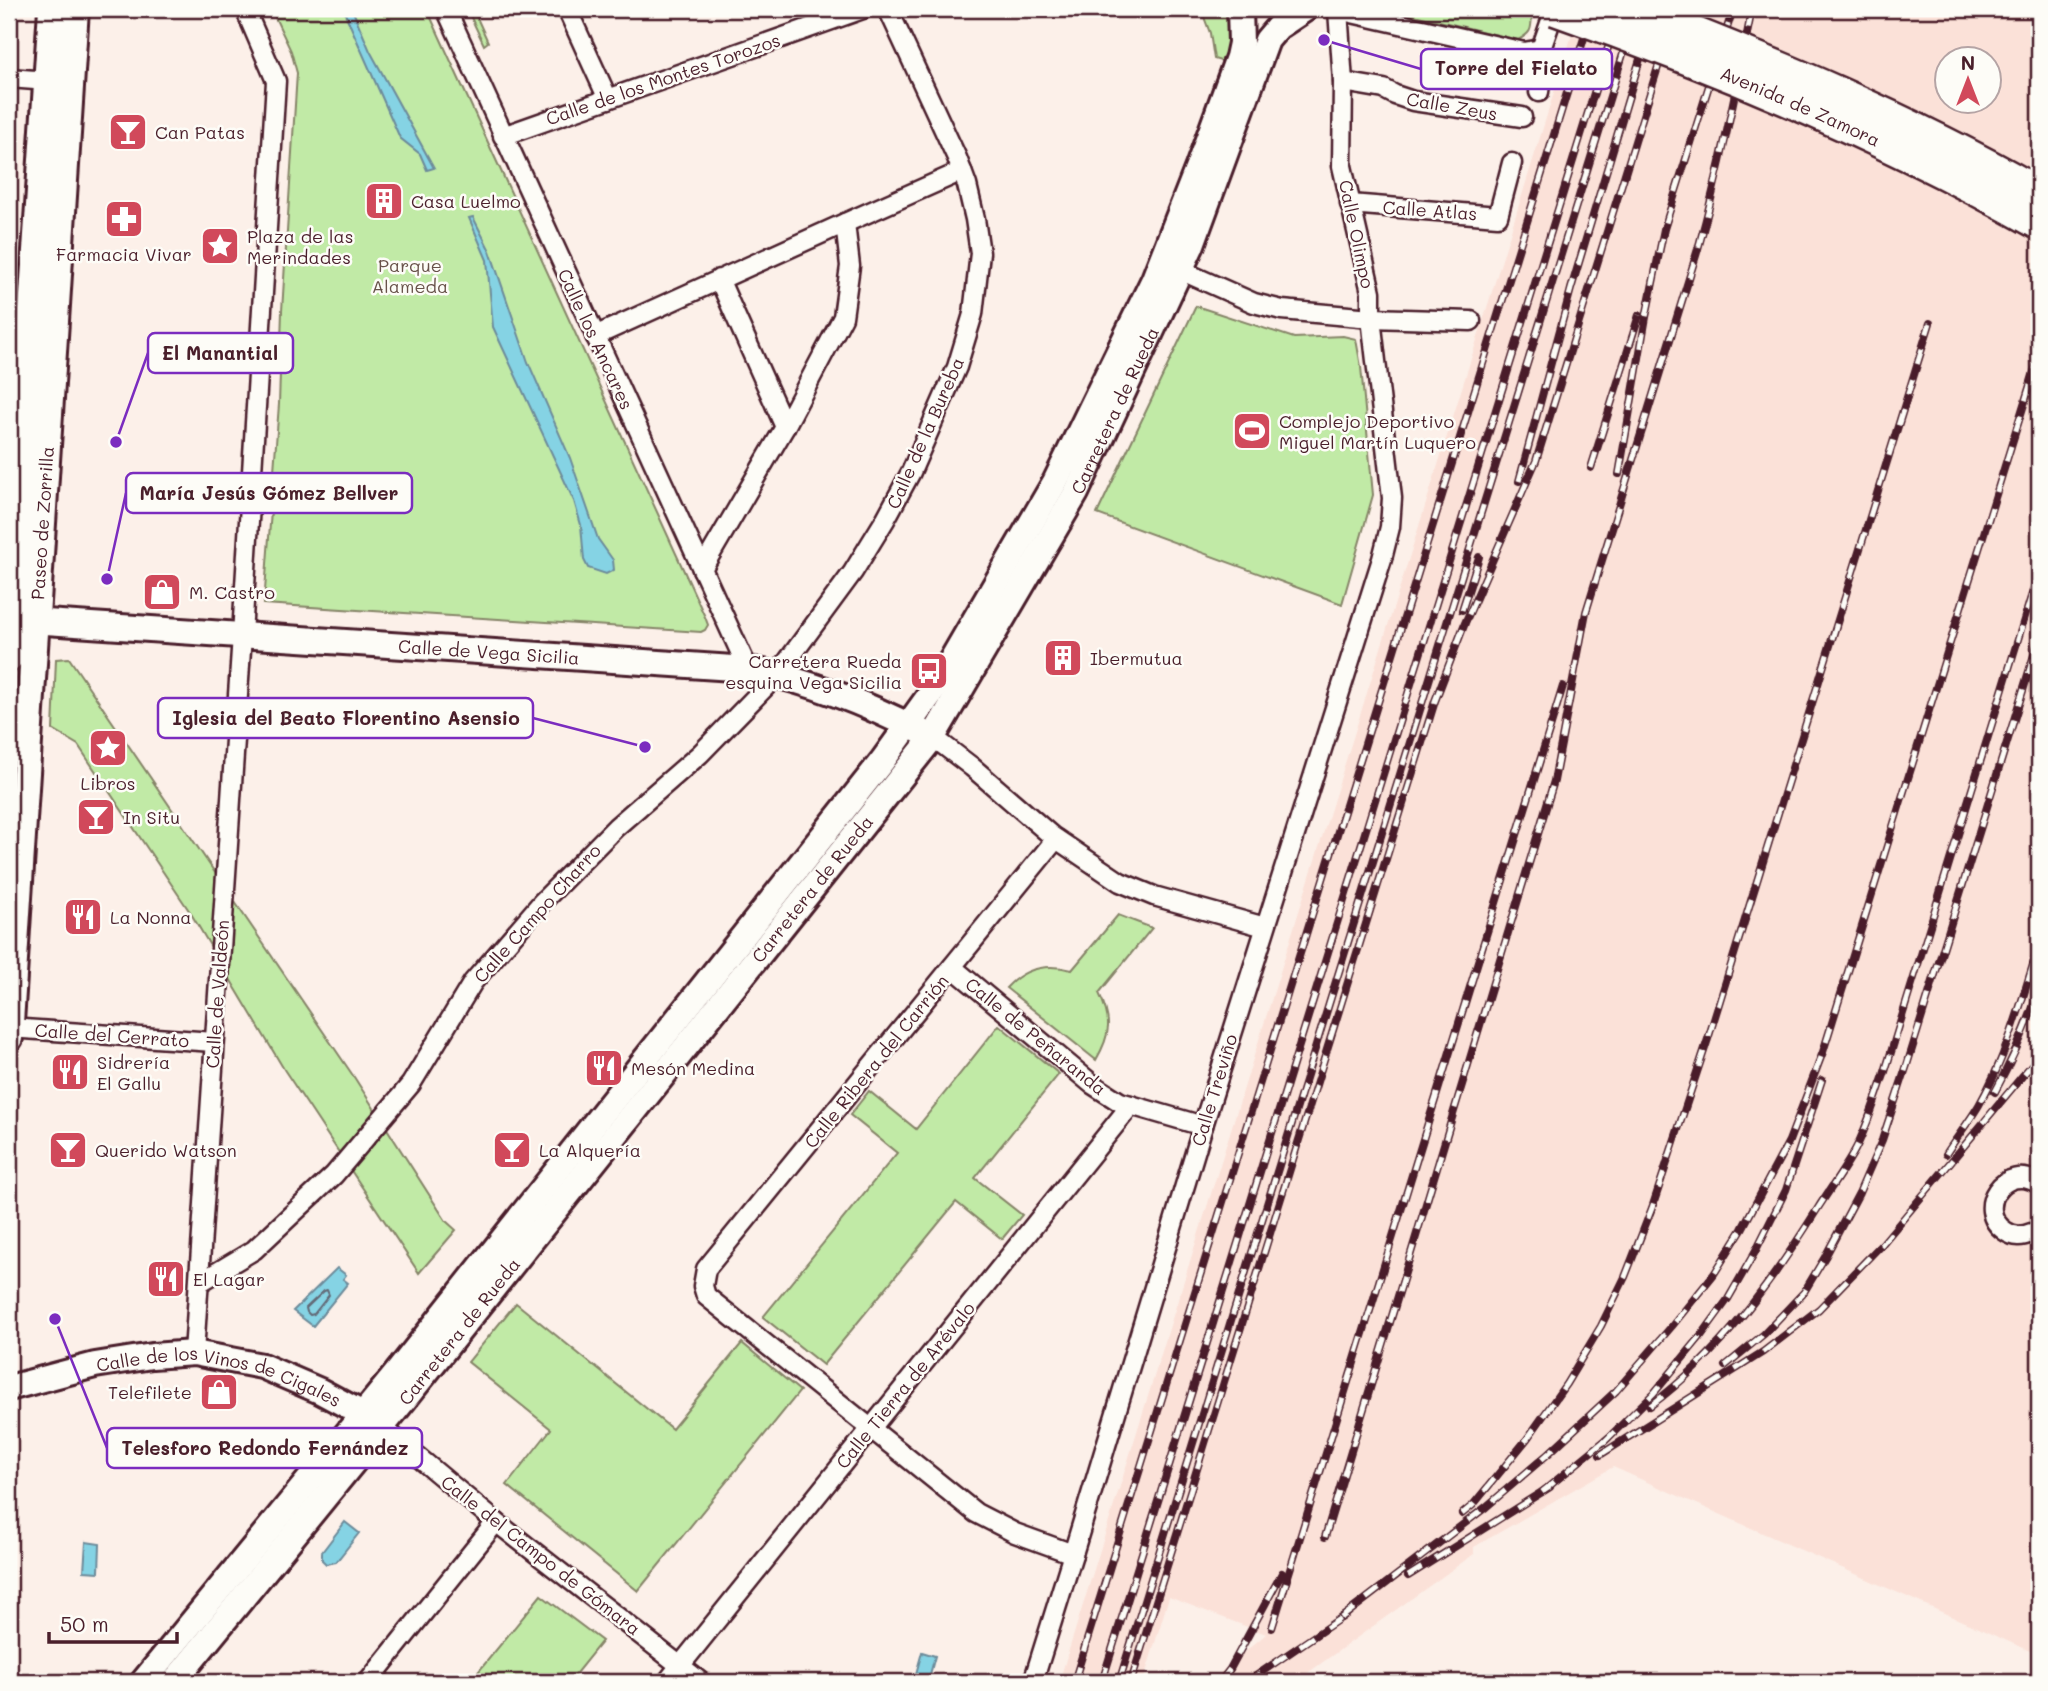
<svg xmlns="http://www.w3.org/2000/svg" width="2048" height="1691" viewBox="0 0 2048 1691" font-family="Mali,sans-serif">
<rect width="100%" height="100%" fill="#fcf0e9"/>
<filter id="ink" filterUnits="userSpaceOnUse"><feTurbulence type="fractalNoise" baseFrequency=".0143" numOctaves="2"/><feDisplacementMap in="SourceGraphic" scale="14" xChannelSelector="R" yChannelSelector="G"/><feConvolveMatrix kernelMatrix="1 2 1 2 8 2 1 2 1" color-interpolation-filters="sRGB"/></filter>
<g filter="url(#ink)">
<!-- built -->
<path fill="#fbe1d8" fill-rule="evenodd" d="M1580,9H2039V1655L1613,1467L1474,1547V1554L1295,1682H1209L1266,1634L1169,1597L1143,1682H1059ZM1946,60H1988V102H1946Z"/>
<!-- green -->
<g fill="#c1eaa6" stroke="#868468" stroke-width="2">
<path d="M271,9H427L705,617L708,625L705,630L701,632L264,604L279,404L282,311L297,73L291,51Z"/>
<path d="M467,9H473L488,42L484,45Z"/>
<path d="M1201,9H1226C1232,26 1228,45 1224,62L1214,59L1210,33Z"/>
<path d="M1389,9H1534C1528,26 1537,30 1518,40Z"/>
<path d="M1196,306L1294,338L1343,336L1356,339L1361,367L1373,495L1342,604L1097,514Z"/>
<path d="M69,658L354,1077L446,1221L456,1230L419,1273L285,1071L190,912L78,745L53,730L56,659Z"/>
<path d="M1118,915L1152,928L1099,993C1112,1020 1111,1034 1096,1060L1006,988C1024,968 1047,963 1072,970Z"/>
<path d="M999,1025L1059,1074L975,1178L1022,1215L1002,1239L956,1202L823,1365L763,1317L897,1153L850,1115L869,1091L916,1129Z"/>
<path d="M516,1303L672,1429L742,1343L800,1391L638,1591L507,1485L551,1429L468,1362Z"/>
<path d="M541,1595L602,1641L569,1682H470Z"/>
</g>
<!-- water -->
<g fill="#85d3e4" stroke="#6d8b9a" stroke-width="2">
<path d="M343,9H352L370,51L434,168L427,170L420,154L400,138Z"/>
<path d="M473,217L490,251L528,362L570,458L598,539L613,560L614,570L606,574L588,568L584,560L581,525L574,501L493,327L487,260L469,218Z"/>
<path d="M337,1268L346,1275L343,1279L348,1283L313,1326L293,1311Z"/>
<path d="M345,1522L359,1533L336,1562L326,1564L322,1560V1552Z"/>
<path d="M86,1542L100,1544L99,1572L84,1571Z"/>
<path d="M922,1652L935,1656L928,1682L914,1681Z"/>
</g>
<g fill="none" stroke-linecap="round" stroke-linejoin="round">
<!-- shore -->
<path stroke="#626775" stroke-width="2" d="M327,1290L329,1295L314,1314L310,1315L307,1312L306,1308L324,1291Z"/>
<!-- street casing -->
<g stroke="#4a1f2b" stroke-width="23">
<g id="street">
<path d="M446,9L748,669"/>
<path d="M567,9L608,99"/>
<path d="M1334,9L1524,52L1541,49"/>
<path d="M9,78L48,81"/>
<path d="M1343,82L1384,89L1395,95L1413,101L1522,117"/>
<path d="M1539,92L1543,62L1541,49L1555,9"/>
<path d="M503,136L863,9"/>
<path d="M1350,204L1498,216L1512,163"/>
<path d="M845,223L962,171"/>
<path d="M1180,270L1254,303L1282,310L1371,318L1471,321"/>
<path d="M595,336L845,223L850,266L843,317L785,427L719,279"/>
<path d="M702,569L785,427"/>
<path d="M933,737L972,767L1052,836L1120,882L1154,896L1265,927"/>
<path d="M1056,839L706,1269L703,1286L706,1296L976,1513L1015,1533L1073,1554"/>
<path d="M952,967L1092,1084L1120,1102L1203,1126"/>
<path d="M9,1028L214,1042"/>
<path d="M2039,1184C2005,1161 1973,1209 2005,1231C2013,1237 2022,1237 2031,1233L2039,1238"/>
<path d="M199,1283L254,1250L334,1175L411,1084L473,982L543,901L616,827L700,754L778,674L853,572L885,520L911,472L957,367L973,314L980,253L975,219L967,185L957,158L888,9"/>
<path d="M194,1353L242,635L276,81L245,9"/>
<path d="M382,1427L496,1522L701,1682"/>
<path d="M368,1682L496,1522"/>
<path d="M667,1682L1131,1105"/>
<path d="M1033,1682L1073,1554L1203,1126L1382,559L1390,527L1392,498L1371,318V292L1342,166L1343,82L1338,10"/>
</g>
</g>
<!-- secondary casing -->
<g stroke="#4a1f2b" stroke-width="30">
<g id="secondary">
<path id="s1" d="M16,620L748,669C808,680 867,704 922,732"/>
<path id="s2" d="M9,1388L95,1365L152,1356L194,1353L262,1366L320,1391L363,1414L375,1423"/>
<path d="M143,1682L395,1375L883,760L937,685L1055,482L1154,279L1198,167L1238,57L1241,43L1240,9"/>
<path id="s3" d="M174,1682L404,1400L933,737L1076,493L1191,247L1267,40L1278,27L1305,9"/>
</g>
</g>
<!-- primary casing -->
<g stroke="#4a1f2b" stroke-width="32">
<g id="primary">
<path d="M9,658L52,9"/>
<path id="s4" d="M9,1038L75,9"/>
</g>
</g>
<!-- street -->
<use href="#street" stroke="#fdfcf7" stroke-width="18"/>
<!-- secondary -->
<use href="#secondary" stroke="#fdfcf7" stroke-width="24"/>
<!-- primary -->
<use href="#primary" stroke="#fdfcf7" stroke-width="26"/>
<!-- rail casing -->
<g stroke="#4a1f2b" stroke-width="8">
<g id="rail">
<path d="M1591,468L1639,315"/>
<path d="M1619,474L1646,317L1664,229L1733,9"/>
<path d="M1519,481L1571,289L1655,9"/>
<path d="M1462,610L1479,557"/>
<path d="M1995,1092C2013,1058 2028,1025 2039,989"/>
<path d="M1946,1154C1956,1138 1969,1122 1979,1105C2006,1058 2023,997 2039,945"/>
<path d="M1725,1366L1764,1334L1804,1292L1825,1257L1859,1193L1882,1140L1907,1065L2039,639"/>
<path d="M1650,1406C1720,1354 1772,1282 1818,1208C1830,1189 1844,1170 1855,1150C1867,1127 1875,1100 1884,1075L2039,571"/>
<path d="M1603,1443L1654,1393L1701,1336L1728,1299L1755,1252L1786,1190L1822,1080"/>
<path d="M1600,1455L1763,1352L1819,1309L1883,1243L2039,1056"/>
<path d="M1542,1492L1608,1438"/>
<path d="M1462,1514L1473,1505L1527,1439L1566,1384L1601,1326L1625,1277L1652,1208L1708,1039L1930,323"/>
<path d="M1325,1537L1554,781L1586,612L1698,249C1720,170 1736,90 1752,9"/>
<path d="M1408,1576L1550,1487"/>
<path d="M1341,1618L1486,1507L1548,1454L1616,1391L1672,1326L1714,1274L1742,1229L1789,1141L1823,1052L2039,356"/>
<path d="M1272,1628L1563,686"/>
<path d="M1074,1682L1593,9"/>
<path d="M1102,1682L1620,9"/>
<path d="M1119,1682L1637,9"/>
<path d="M1131,1682L1435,701L1465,623L1536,461L1676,9"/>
<path d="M1220,1682L1230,1669L1282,1573"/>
<path d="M1247,1682L1348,1613"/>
</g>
</g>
<!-- rail -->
<use href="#rail" stroke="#fdfcf7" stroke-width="5" stroke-dasharray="16" stroke-linecap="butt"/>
<!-- highway-bridge casing -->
<g stroke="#4a1f2b" stroke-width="37" stroke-linecap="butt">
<g id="highway-bridge">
<path id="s5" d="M1555,9C1721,67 1885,137 2039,223"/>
<path d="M1631,9C1770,62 1910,120 2039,194"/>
</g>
</g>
<!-- highway-bridge -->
<use href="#highway-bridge" stroke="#fdfcf7" stroke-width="32"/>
</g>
</g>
<!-- icons -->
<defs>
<g id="bar-square" transform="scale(2.0125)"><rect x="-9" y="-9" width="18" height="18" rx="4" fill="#d1495b" stroke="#fdfcf7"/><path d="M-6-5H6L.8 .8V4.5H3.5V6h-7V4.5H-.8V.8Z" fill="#fff"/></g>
<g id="building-square" transform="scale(2.0125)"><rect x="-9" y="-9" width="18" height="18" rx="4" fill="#d1495b" stroke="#fdfcf7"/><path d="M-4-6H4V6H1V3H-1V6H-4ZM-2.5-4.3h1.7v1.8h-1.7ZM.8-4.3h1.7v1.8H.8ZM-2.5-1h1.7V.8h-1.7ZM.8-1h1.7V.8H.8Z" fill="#fff"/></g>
<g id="pharmacy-square" transform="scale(2.0125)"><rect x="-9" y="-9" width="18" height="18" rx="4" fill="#d1495b" stroke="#fdfcf7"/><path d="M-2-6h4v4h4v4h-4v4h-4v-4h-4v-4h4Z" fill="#fff"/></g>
<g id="sight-square" transform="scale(2.0125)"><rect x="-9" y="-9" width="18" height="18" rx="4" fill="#d1495b" stroke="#fdfcf7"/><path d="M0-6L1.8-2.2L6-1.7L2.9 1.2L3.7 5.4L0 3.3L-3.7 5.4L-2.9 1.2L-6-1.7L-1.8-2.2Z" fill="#fff"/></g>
<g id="stadium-square" transform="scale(2.0125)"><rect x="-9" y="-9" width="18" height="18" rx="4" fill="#d1495b" stroke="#fdfcf7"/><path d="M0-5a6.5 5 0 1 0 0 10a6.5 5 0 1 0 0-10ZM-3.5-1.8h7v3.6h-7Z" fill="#fff"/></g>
<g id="shop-square" transform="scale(2.0125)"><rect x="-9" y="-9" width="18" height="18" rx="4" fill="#d1495b" stroke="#fdfcf7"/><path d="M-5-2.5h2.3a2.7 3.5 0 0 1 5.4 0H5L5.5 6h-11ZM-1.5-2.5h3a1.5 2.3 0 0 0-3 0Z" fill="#fff"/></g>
<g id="bus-square" transform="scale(2.0125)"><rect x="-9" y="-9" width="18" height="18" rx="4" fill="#d1495b" stroke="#fdfcf7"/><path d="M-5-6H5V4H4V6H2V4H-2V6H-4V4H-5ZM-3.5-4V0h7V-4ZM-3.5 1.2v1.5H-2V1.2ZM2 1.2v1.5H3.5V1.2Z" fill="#fff"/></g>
<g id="restaurant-square" transform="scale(2.0125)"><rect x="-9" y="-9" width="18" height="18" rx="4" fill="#d1495b" stroke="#fdfcf7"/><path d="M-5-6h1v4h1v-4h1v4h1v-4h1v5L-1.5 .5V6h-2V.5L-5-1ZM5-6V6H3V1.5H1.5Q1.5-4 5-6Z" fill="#fff"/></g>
</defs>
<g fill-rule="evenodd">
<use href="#bar-square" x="128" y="132"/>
<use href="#building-square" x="384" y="201"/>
<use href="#pharmacy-square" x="124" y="219"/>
<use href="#sight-square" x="220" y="246"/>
<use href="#stadium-square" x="1252" y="431"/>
<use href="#shop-square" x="162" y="592"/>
<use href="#building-square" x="1063" y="658"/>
<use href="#bus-square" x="929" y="671"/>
<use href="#sight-square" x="108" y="748"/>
<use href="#bar-square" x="96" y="817"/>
<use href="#restaurant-square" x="83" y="917"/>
<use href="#restaurant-square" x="604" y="1068"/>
<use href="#restaurant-square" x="70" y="1072"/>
<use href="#bar-square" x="68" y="1150"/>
<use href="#bar-square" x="512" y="1150"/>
<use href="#restaurant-square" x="166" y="1279"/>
<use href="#shop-square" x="219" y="1392"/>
</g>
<g text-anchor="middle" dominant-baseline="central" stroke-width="5" stroke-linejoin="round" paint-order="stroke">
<!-- street labels -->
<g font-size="18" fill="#4a1f2b" stroke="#fdfcf7">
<text transform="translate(663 79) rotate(-19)">Calle de los Montes Torozos</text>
<text transform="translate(1452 106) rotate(10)">Calle Zeus</text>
<text stroke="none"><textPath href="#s5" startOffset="264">Avenida de Zamora</textPath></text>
<text transform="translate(1430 210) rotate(4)">Calle Atlas</text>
<text transform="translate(1357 234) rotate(78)">Calle Olimpo</text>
<text transform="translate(596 339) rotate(65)">Calle los Ancares</text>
<text stroke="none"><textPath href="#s3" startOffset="1586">Carretera de Rueda</textPath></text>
<text transform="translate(925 433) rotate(-66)">Calle de la Bureba</text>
<text stroke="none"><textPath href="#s4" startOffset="516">Paseo de Zorrilla</textPath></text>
<text stroke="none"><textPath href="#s1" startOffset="474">Calle de Vega Sicilia</textPath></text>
<text stroke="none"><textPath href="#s3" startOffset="1018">Carretera de Rueda</textPath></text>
<text transform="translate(537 913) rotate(-48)">Calle Campo Charro</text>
<text transform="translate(217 994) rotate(-86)">Calle de Valdeón</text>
<text transform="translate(112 1035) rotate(4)">Calle del Cerrato</text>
<text transform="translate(1036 1036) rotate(39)">Calle de Peñaranda</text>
<text transform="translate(876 1061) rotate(-51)">Calle Ribera del Carrión</text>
<text transform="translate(1214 1090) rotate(-73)">Calle Treviño</text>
<text stroke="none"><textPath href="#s3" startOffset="452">Carretera de Rueda</textPath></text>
<text transform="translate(905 1385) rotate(-51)">Calle Tierra de Arévalo</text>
<text stroke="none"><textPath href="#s2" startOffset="217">Calle de los Vinos de Cigales</textPath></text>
<text transform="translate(541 1555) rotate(38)">Calle del Campo de Gómara</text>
</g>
<!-- poi labels -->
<g font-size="18" fill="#4a1f2b" stroke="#fdfcf7" text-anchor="start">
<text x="155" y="132">Can Patas</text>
<text x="411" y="201">Casa Luelmo</text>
<text x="247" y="236">Plaza de las<tspan x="247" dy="21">Merindades</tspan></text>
<text x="124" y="254" text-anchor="middle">Farmacia Vivar</text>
<text x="1279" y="421">Complejo Deportivo<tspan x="1279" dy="21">Miguel Martín Luquero</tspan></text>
<text x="189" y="592">M. Castro</text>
<text x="1090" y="658">Ibermutua</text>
<text x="902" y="661" text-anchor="end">Carretera Rueda<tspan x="902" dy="21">esquina Vega Sicilia</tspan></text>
<text x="108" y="783" text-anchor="middle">Libros</text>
<text x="123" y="817">In Situ</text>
<text x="110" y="917">La Nonna</text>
<text x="97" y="1062">Sidrería<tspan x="97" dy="21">El Gallu</tspan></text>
<text x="631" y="1068">Mesón Medina</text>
<text x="95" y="1150">Querido Watson</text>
<text x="539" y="1150">La Alquería</text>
<text x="193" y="1279">El Lagar</text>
<text x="192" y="1392" text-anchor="end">Telefilete</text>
</g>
<!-- park labels -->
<g font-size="18" fill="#68524a" stroke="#fdfcf7">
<text x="410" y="265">Parque<tspan x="410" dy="21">Alameda</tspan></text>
</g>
</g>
<!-- callouts -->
<path fill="none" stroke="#7b2cbf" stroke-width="2.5" d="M1324 40L1421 69M116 442L148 353M107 579L126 493M645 747L533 718M55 1319L107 1448"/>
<g fill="#7b2cbf" stroke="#fdfcf7" stroke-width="2.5">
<circle cx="1324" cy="40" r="7"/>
<circle cx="116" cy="442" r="7"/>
<circle cx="107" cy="579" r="7"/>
<circle cx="645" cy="747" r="7"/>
<circle cx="55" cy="1319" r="7"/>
</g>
<g fill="#fdfcf7" stroke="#7b2cbf" stroke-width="2.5">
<rect x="1421" y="49" width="191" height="40" rx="7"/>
<rect x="148" y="333" width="145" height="40" rx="7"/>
<rect x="126" y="473" width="286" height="40" rx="7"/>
<rect x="158" y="698" width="375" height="40" rx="7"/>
<rect x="107" y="1428" width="315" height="40" rx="7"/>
</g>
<g font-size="19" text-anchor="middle" font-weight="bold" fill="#4a1f2b">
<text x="1516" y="75">Torre del Fielato</text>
<text x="220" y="360">El Manantial</text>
<text x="269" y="500">María Jesús Gómez Bellver</text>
<text x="346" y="725">Iglesia del Beato Florentino Asensio</text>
<text x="265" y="1455">Telesforo Redondo Fernández</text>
</g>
<!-- margin -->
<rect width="2048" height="1691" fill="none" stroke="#fdfcf7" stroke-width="35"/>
<rect x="18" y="18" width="2013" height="1656" fill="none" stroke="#4a1f2b" stroke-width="2.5" filter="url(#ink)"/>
<!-- north arrow -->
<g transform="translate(1968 80)"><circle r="33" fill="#fdfcf7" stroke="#b5a4a5" stroke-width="2"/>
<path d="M0-5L12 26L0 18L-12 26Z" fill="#d1495b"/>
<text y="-10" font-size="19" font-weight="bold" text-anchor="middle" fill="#4a1f2b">N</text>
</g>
<!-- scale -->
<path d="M49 1632v10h128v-10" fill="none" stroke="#4a1f2b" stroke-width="3.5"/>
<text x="60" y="1632" font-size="21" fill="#4a1f2b" stroke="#fdfcf7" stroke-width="5" paint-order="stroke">50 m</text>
</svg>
